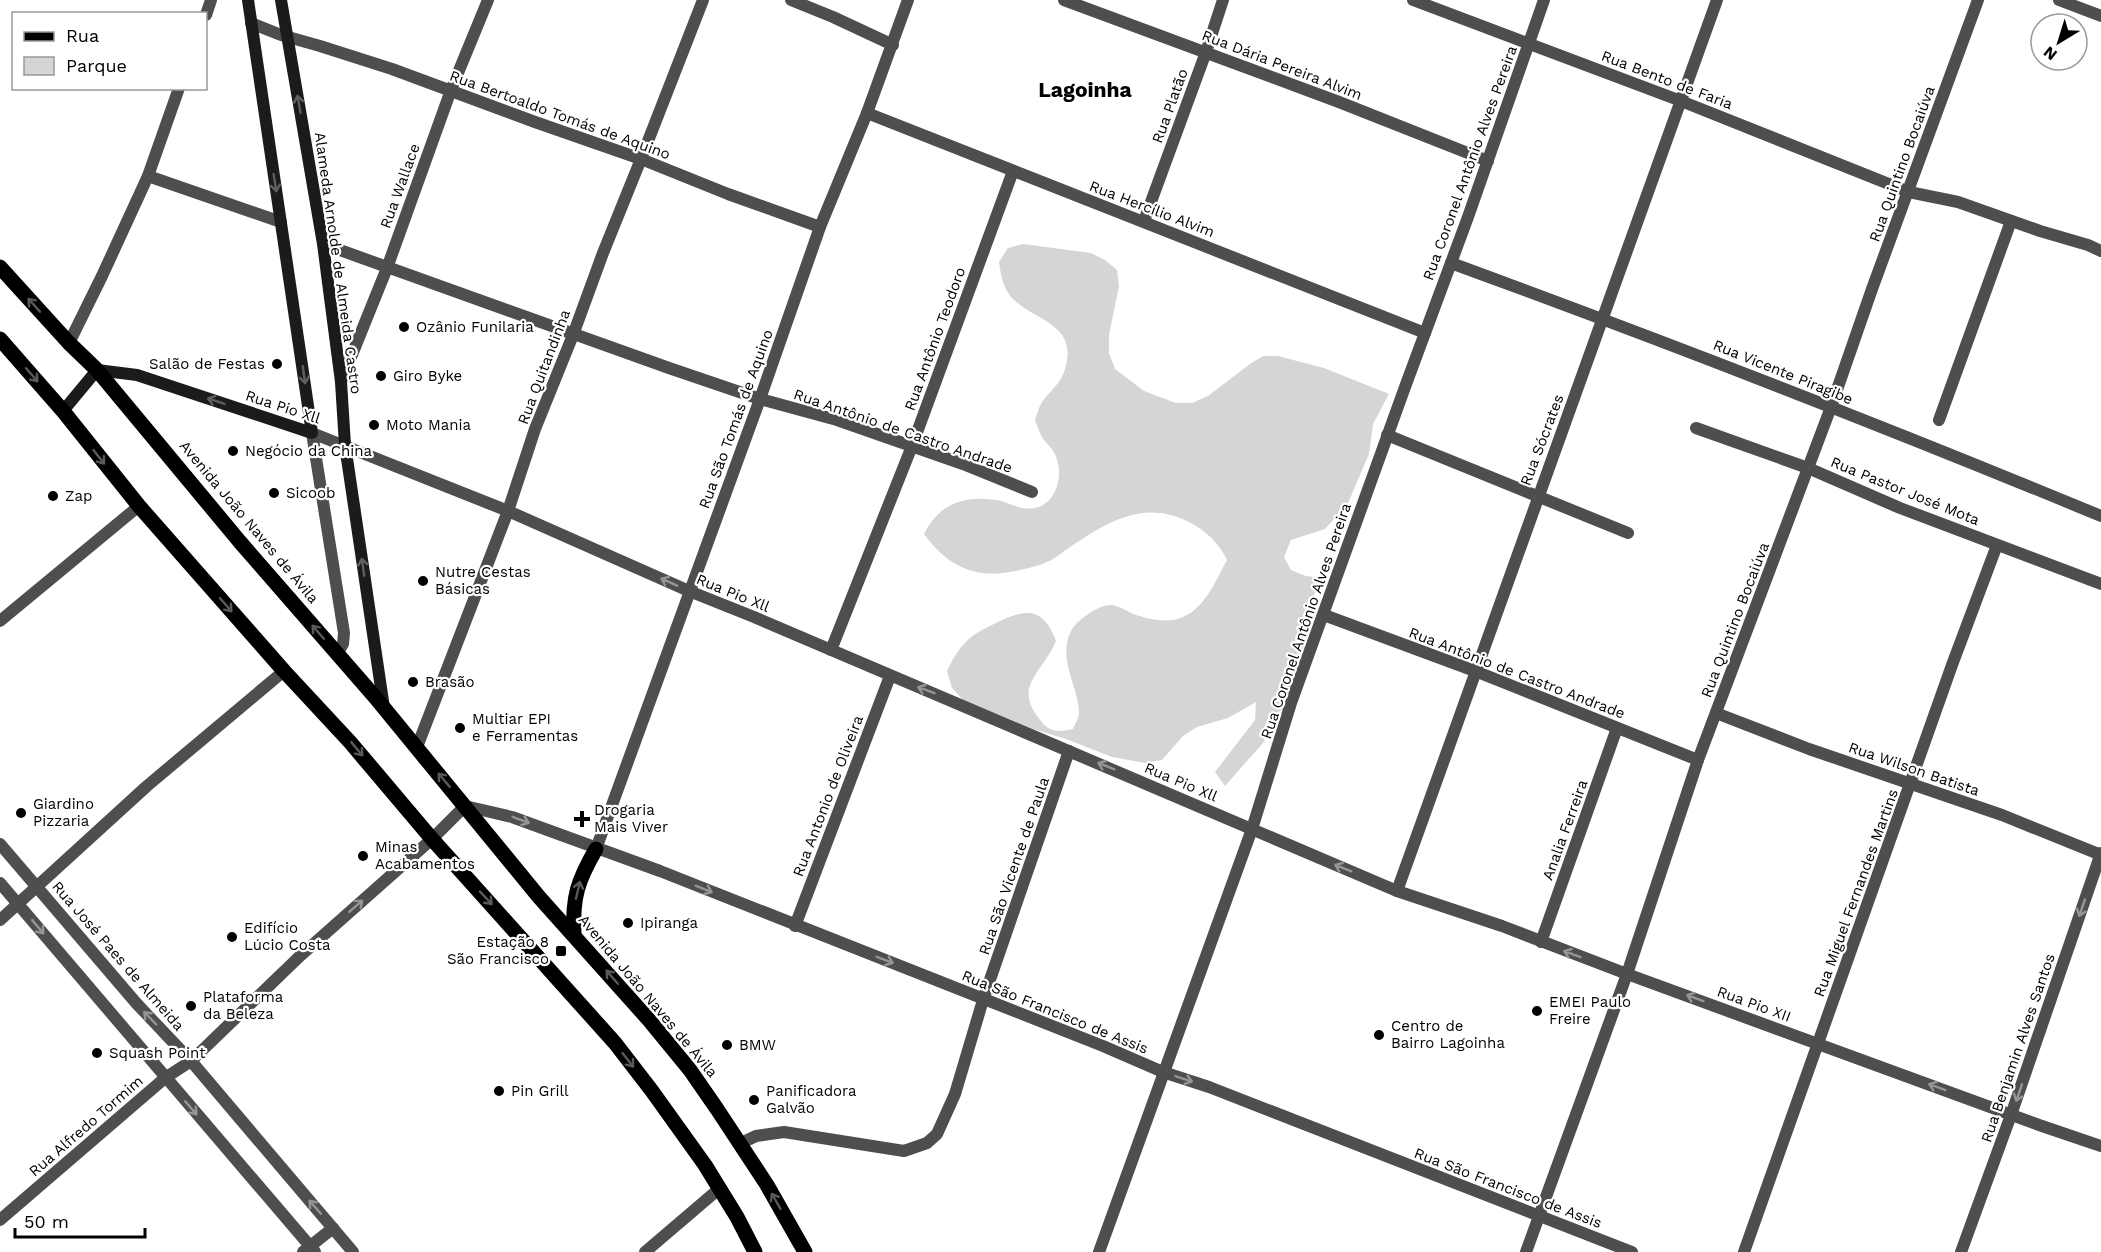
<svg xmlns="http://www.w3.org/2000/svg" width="2101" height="1252" viewBox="0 0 2101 1252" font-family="'Work Sans',sans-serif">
<rect width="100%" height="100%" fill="#fff"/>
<!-- green -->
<path fill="#d5d5d5" d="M1023,244L1091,253L1105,260L1117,270L1119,286L1109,335V353L1115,369L1144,391L1176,403H1192L1208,396L1250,364L1263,356H1278L1324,368L1389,394L1373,424L1369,454L1348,503L1325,529L1291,540L1284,557L1291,570L1306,576L1323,578L1315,591L1310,622L1294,681L1286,694L1283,709L1273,716L1263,743L1225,786L1215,772L1255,720L1256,702L1228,718L1197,727L1183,736L1162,760L1145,763L1112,757L1066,739L1033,729L963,700L952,688L947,671C952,661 957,651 965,643C973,634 982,630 992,625C1022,610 1042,603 1056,641C1043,673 1012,685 1040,720C1050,733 1058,732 1073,729C1075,724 1079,718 1079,712C1078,685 1057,659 1071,631C1074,625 1081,619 1087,615C1094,610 1102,605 1112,605C1119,606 1127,611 1133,614C1148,619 1168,624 1183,617C1205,608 1216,580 1227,560C1219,543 1206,531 1189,522C1143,499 1108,522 1070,547C1062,552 1055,559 1047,562C1038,566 1029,568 1020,570C977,580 950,569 924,534C940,502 967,494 1001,501C1008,503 1015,507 1023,508C1049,513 1063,487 1058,463C1054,447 1050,449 1042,437C1039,432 1037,425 1035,420C1037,414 1039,407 1042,402C1049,392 1060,384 1064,372C1081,323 1034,322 1011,297C1002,286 1001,274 999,262L1008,248Z"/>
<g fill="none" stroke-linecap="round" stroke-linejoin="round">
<!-- minor -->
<g stroke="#4e4e4e" stroke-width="12">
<path d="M791,0L833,17L893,45"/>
<path d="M1064,0L1339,102L1488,161"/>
<path d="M1413,0L1681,101L1909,192L1958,202L2040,231L2088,245L2101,251"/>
<path d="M2059,0L2101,16"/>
<path d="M206,15L211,0"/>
<path d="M251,23L281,35L320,46L392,69L535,122L641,159L728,194L820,227"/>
<path d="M867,113L1425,333"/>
<path d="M148,176L281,222"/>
<path d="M1144,221L1206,52L1223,0"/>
<path d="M323,244L669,368L760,399L837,420L963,464L1032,492"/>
<path d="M1451,263C1669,343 1886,427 2101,516"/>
<path d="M69,343L102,276L148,176L179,88"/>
<path d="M341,382L387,268L451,90L488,0"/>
<path d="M1939,420L2011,221"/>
<path d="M1696,428L1808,468L1900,508L2101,584"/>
<path d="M1387,435L1628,533"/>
<path d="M1324,615L1475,671L1698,760"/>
<path d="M0,621L139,506"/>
<path d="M831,650L912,446L1013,171"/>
<path d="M1716,713L1809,749L2002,815L2101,855"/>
<path d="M417,747L508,511L535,429L573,335L603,253L641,159L703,0"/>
<path d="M596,849L760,399L820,227L867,113L908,0"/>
<path d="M1397,891L1717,0"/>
<path d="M0,920L147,786L284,671"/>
<path d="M795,926L890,676"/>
<path d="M1541,942L1617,728"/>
<path d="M739,1144L756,1136L784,1132L904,1151L927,1143L937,1134L955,1094L983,1000L1069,751"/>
<path d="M0,1220L165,1078L191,1061L300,956L432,839"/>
<path d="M303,1252L333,1228"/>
<path d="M645,1252L720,1188"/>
<path d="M1099,1252L1252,829L1291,703L1405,387L1468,217L1544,0"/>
<path d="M1526,1252L1627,974L1698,760L1831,407L1872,289L1978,0"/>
<path d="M1744,1252L1952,665L1997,545"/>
<path d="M1961,1252L2011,1115L2101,853"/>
</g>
<!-- tertiary -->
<g stroke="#4e4e4e" stroke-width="12">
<path d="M337,654L343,644L344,633L312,433L508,511L689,591L754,617L1397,891L1502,926L1627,974L2039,1125L2101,1146"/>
<path d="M432,839L465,806L512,817L660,871L1103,1046L1163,1072L1209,1087L1632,1252"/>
<path d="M0,844L137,1004L191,1061L353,1252"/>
<path d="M0,883L315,1252"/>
</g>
<!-- secondary -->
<g stroke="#1b1b1b" stroke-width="12">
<path d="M281,0L323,244L341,382L345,445L384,708"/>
<path d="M63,411L97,370L137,375L312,433L248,0"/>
</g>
<!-- primary -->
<g stroke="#000" stroke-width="15">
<path d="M0,267L69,343L97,370L240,542L375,697L539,897L649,1020L690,1070L717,1109L767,1185L805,1252"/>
<path d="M0,339L63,411L139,506L284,671L350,742L432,839L615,1043L652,1091L705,1165L737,1217L755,1252"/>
<path d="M574,934C572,897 578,880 596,849"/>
</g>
</g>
<!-- one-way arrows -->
<defs><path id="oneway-shaft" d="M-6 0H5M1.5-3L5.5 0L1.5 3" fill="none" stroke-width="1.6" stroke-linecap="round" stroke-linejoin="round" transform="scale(1.5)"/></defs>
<g stroke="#5f5f5f">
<use href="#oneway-shaft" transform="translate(299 104) rotate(-100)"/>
<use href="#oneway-shaft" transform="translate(275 183) rotate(81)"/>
<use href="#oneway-shaft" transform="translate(304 375) rotate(82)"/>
<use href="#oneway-shaft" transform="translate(216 401) rotate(-162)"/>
<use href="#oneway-shaft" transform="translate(363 567) rotate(-98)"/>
</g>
<g stroke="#595959">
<use href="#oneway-shaft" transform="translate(34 305) rotate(-132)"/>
<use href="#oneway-shaft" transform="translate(32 375) rotate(49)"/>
<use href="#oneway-shaft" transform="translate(99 457) rotate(52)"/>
<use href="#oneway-shaft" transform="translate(226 605) rotate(49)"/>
<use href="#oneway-shaft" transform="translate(318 632) rotate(-131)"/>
<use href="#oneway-shaft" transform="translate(357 749) rotate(50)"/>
<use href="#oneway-shaft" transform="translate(444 780) rotate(-130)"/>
<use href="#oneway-shaft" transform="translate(578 890) rotate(-77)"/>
<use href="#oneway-shaft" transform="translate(486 898) rotate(47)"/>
<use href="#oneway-shaft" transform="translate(612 977) rotate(-131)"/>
<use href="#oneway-shaft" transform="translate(628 1060) rotate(52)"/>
<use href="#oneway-shaft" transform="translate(776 1201) rotate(-120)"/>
</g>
<g stroke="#959595">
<use href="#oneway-shaft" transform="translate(669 582) rotate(-156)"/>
<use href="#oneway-shaft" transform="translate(926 690) rotate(-159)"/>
<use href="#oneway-shaft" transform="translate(1106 766) rotate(-158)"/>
<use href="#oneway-shaft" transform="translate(521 820) rotate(21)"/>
<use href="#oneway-shaft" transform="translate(1343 868) rotate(-158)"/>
<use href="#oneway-shaft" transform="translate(704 889) rotate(22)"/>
<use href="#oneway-shaft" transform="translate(356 906) rotate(-41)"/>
<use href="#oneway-shaft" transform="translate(2082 908) rotate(109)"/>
<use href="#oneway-shaft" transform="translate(38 927) rotate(50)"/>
<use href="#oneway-shaft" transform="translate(1572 954) rotate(-159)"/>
<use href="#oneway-shaft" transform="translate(885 960) rotate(21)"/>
<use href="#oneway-shaft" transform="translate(1695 998) rotate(-160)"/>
<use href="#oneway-shaft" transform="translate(150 1018) rotate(-134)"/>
<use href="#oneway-shaft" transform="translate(1184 1079) rotate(18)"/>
<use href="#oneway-shaft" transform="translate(1937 1087) rotate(-159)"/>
<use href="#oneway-shaft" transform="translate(2019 1093) rotate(109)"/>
<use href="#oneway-shaft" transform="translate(191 1108) rotate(49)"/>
<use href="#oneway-shaft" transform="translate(315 1207) rotate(-131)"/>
</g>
<!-- markers -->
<g fill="#000" stroke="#fff" stroke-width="2">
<circle cx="404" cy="327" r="6"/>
<circle cx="277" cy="364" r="6"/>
<circle cx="381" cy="376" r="6"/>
<circle cx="374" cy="425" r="6"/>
<circle cx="233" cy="451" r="6"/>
<circle cx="274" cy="493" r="6"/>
<circle cx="53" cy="496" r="6"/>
<circle cx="423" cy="581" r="6"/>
<circle cx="413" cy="682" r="6"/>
<circle cx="460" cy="728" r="6"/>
<circle cx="21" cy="813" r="6"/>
<path d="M579 810h6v6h6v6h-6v6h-6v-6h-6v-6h6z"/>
<circle cx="363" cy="856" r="6"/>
<circle cx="628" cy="923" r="6"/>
<circle cx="232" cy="937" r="6"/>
<rect x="555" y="945" width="12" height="12" rx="3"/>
<circle cx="191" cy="1006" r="6"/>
<circle cx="1537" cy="1011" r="6"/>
<circle cx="1379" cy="1035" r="6"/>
<circle cx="727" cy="1045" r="6"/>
<circle cx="97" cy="1053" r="6"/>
<circle cx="499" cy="1091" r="6"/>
<circle cx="754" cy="1100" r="6"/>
</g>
<g text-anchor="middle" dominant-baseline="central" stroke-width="4.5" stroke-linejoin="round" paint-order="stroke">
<!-- street labels -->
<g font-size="15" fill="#000" stroke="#fff">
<text transform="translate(1282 65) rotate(21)">Rua Dária Pereira Alvim</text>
<text transform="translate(1667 80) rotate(21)">Rua Bento de Faria</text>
<text transform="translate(1170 106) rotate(-70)">Rua Platão</text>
<text transform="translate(560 115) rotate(20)">Rua Bertoaldo Tomás de Aquino</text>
<text transform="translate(1470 163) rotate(-70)">Rua Coronel Antônio Alves Pereira</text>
<text transform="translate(1902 164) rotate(-70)">Rua Quintino Bocaiúva</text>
<text transform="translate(400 186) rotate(-70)">Rua Wallace</text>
<text transform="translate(1152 209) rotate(21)">Rua Hercílio Alvim</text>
<text transform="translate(338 263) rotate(82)">Alameda Arnolde de Almeida Castro</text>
<text transform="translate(935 339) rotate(-70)">Rua Antônio Teodoro</text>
<text transform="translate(544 367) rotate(-69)">Rua Quitandinha</text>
<text transform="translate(1783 372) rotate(22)">Rua Vicente Piragibe</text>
<text transform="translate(283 407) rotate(18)">Rua Pio Xll</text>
<text transform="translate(736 419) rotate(-70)">Rua São Tomás de Aquino</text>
<text transform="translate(903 431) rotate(19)">Rua Antônio de Castro Andrade</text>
<text transform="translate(1542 440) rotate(-69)">Rua Sócrates</text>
<text transform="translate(1905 491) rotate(22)">Rua Pastor José Mota</text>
<text transform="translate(249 522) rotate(50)">Avenida João Naves de Ávila</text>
<text transform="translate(733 593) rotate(22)">Rua Pio Xll</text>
<text transform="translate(1735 620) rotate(-69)">Rua Quintino Bocaiúva</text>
<text transform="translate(1306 621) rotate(-71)">Rua Coronel Antônio Alves Pereira</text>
<text transform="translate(1517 673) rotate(21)">Rua Antônio de Castro Andrade</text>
<text transform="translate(1914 769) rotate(19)">Rua Wilson Batista</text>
<text transform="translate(1181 782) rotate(23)">Rua Pio Xll</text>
<text transform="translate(828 796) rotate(-69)">Rua Antonio de Oliveira</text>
<text transform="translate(1565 830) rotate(-70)">Analia Ferreira</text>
<text transform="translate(1014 866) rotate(-71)">Rua São Vicente de Paula</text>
<text transform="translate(1856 893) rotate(-70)">Rua Miguel Fernandes Martins</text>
<text transform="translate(118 956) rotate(49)">Rua José Paes de Almeida</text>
<text transform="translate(648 996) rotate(50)">Avenida João Naves de Ávila</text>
<text transform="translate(1754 1004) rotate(20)">Rua Pio XII</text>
<text transform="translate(1055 1012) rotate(22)">Rua São Francisco de Assis</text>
<text transform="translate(2018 1048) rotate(-71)">Rua Benjamin Alves Santos</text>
<text transform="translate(86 1126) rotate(-41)">Rua Alfredo Tormim</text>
<text transform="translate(1508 1188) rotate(21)">Rua São Francisco de Assis</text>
</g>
<!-- poi labels -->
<g font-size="15" fill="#000" stroke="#fff" text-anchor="start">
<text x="416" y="327">Ozânio Funilaria</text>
<text x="265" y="364" text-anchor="end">Salão de Festas</text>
<text x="393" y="376">Giro Byke</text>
<text x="386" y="425">Moto Mania</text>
<text x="245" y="451">Negócio da China</text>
<text x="286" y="493">Sicoob</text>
<text x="65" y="496">Zap</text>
<text x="435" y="572">Nutre Cestas<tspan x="435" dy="17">Básicas</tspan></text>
<text x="425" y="682">Brasão</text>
<text x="472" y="719">Multiar EPI<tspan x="472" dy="17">e Ferramentas</tspan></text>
<text x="33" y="804">Giardino<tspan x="33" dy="17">Pizzaria</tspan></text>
<text x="594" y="810">Drogaria<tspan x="594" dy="17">Mais Viver</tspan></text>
<text x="375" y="847">Minas<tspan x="375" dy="17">Acabamentos</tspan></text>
<text x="640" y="923">Ipiranga</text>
<text x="244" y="928">Edifício<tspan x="244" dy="17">Lúcio Costa</tspan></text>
<text x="549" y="942" text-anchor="end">Estação 8<tspan x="549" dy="17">São Francisco</tspan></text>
<text x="203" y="997">Plataforma<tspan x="203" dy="17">da Beleza</tspan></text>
<text x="1549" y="1002">EMEI Paulo<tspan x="1549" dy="17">Freire</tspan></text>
<text x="1391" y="1026">Centro de<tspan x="1391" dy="17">Bairro Lagoinha</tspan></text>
<text x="739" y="1045">BMW</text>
<text x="109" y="1053">Squash Point</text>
<text x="511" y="1091">Pin Grill</text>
<text x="766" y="1091">Panificadora<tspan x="766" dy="17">Galvão</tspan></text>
</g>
<!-- district labels -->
<g font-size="21" font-weight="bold" fill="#000" stroke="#fff">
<text x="1085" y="89">Lagoinha</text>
</g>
</g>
<!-- legend -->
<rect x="12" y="12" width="195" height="78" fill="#ffffff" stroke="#999999" stroke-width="1.5"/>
<rect x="24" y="32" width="30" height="9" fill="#000000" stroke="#999999" stroke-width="1.5"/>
<text x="66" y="42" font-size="18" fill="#000000">Rua</text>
<rect x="24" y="57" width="30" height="18" fill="#d5d5d5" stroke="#999999" stroke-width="1.5"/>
<text x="66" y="72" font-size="18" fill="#000000">Parque</text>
<!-- north arrow -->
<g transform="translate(2059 42) rotate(218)"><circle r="28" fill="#ffffff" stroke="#999999" stroke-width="1.5"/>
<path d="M0-4.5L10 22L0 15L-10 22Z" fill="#000000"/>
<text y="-9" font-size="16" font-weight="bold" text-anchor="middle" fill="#000000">N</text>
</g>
<!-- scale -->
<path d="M15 1228v9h130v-9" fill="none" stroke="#000000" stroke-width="3"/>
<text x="24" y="1228" font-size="18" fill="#000000" stroke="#ffffff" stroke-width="4.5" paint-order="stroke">50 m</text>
</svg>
